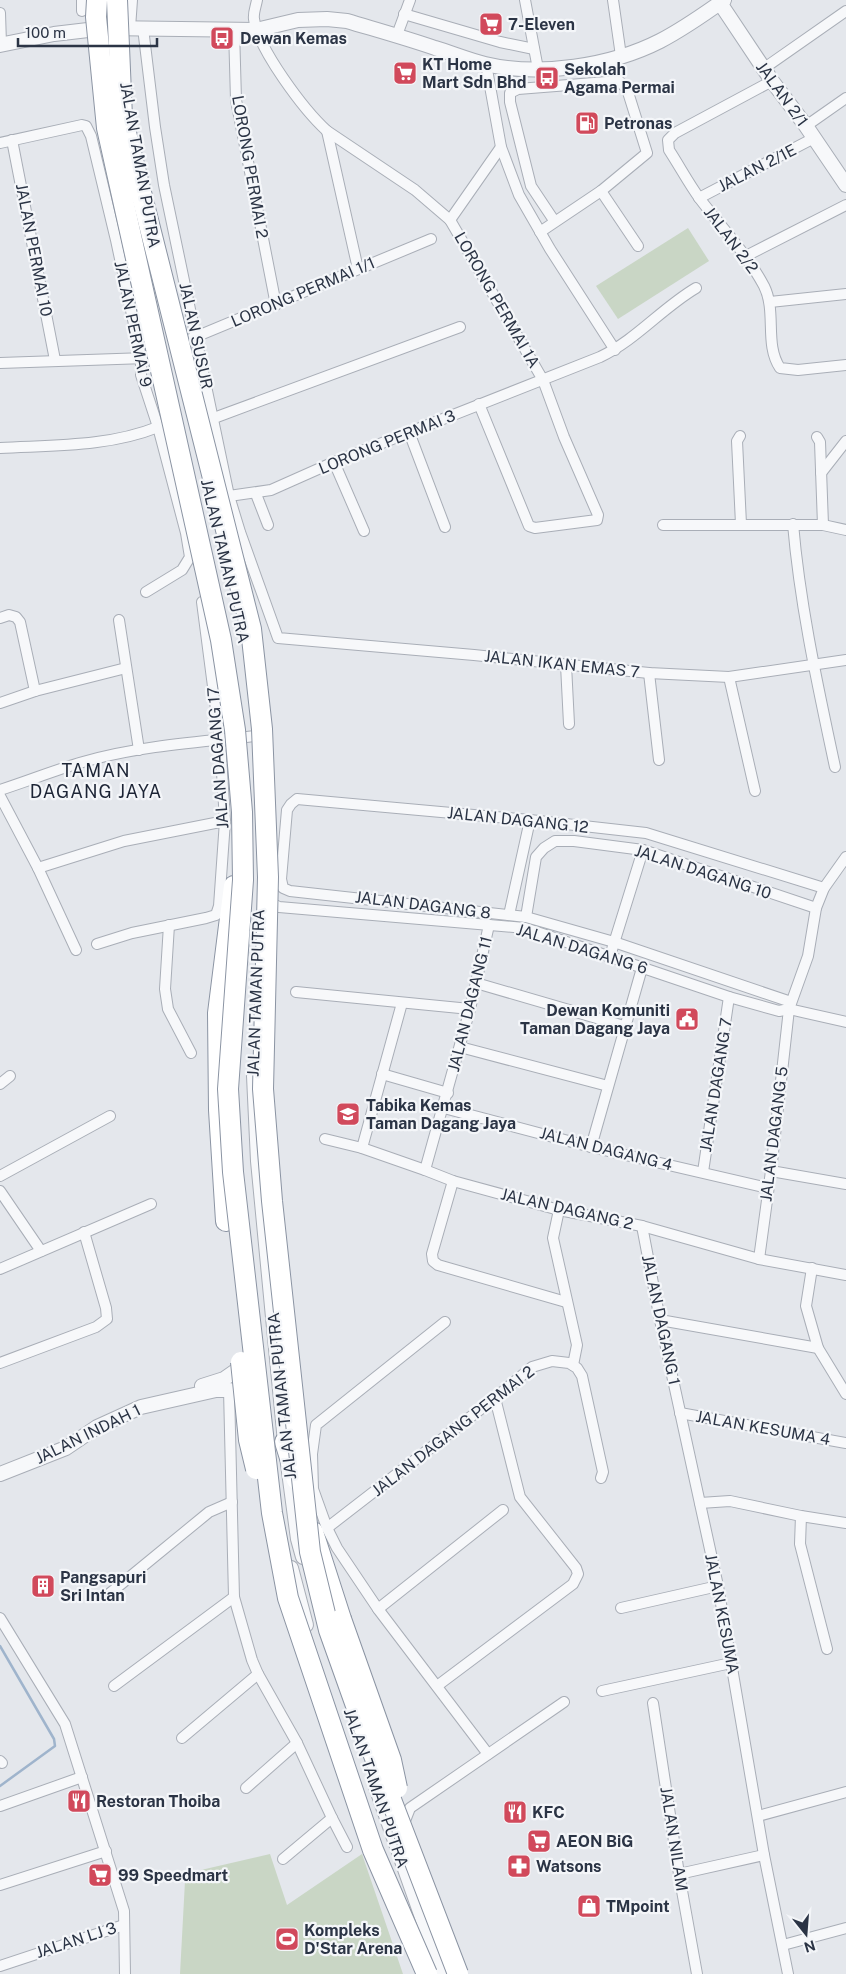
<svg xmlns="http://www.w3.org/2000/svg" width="846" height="1974" viewBox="0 0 846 1974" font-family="'Public Sans',sans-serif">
<rect width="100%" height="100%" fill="#e4e7ec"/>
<!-- green -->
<g fill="#c9d6c5">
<path d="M688,228L709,261L618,319L596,286Z"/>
<path d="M270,1854L287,1905L362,1854L403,1974H180L185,1881L188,1873Z"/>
</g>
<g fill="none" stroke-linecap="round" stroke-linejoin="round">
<!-- stream -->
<path stroke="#9fb4cc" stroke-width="2.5" d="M0,1646L54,1739L55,1746L0,1786"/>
<!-- minor casing -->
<g stroke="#a9aeb7" stroke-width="12">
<g id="minor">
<path d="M82,0V11"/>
<path d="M257,0C256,6 253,13 254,19C258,49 304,110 327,131L415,190L450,220"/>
<path d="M525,0L538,69"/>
<path d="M613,0L621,56"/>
<path d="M0,13L1,44"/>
<path d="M404,14L500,42L534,49"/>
<path d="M130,28L132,0"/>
<path d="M143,28L155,127L164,185L229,496L240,532L278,638L474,655L649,673L729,677L846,660"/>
<path d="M234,29L236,100L276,305"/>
<path d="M397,35L410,0"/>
<path d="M486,64L501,147L519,195L550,249L615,350"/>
<path d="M763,69L846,11"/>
<path d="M772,81L675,133L668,140L669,150C680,167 689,184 700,199C722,228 747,254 764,286C777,312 764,344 780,368L798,370L846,365"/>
<path d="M806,126L846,98"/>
<path d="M327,131L358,269"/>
<path d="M12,140L55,360"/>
<path d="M0,143L82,125L86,126L91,136L116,240L141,357V375L158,427L186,533L190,557L182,570L146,592"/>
<path d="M601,191L638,246"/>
<path d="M699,198L814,138"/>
<path d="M540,232L601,191L647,153L627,89L619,81L518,89L510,93V102L531,186L555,222"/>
<path d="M746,256L846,205"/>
<path d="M770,302L846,294"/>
<path d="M176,345L431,239"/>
<path d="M0,363L146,358"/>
<path d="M479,404L529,526L535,528L597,520L598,515L564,437L543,380L450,220L501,147"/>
<path d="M214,418L460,327"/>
<path d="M409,432L445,527"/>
<path d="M740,436L737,441L741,524"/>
<path d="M817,437L820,442L823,525"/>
<path d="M0,448C53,445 108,447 158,427"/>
<path d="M334,462L364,531"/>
<path d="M821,473L846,441"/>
<path d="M256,494L268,525"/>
<path d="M229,496L271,490L334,462L600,357C636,340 662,308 696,288"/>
<path d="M793,524C800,606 818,687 835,767"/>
<path d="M663,525H823L846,530"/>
<path d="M0,618L9,615L16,617L20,622L35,691"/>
<path d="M119,620L139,750"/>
<path d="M566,665L569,724"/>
<path d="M649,673L659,760"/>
<path d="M729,677L755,791"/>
<path d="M0,703L35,691L126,668"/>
<path d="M0,790C28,781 55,770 83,762C138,746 199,742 256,736"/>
<path d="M0,796L38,868L76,950"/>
<path d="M38,868L124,841L225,821"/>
<path d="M267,901L279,907L525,928L729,997L779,1011L789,1009L846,1022"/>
<path d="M509,915L530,820"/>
<path d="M526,917L536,857L544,848L555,841H574L643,850L816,908"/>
<path d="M169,925L165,989L168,1009L191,1053"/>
<path d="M97,944L132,933L206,918L216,915L219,906L225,821L220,740L202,602"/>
<path d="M610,956L643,850"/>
<path d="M476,983L624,1026"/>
<path d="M296,992L470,1009"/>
<path d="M791,1002L614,942L526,917L290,891L283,888L281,879L287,810L291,804L297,799L530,820L646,833L824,888"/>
<path d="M460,1047L608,1086"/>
<path d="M382,1074L448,1093"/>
<path d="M0,1084L10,1076"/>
<path d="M444,1108L591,1147L768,1188"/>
<path d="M325,1139L362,1148L425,1170L453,1181L559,1210L642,1226L759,1259L846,1275"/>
<path d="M591,1147L642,968"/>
<path d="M362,1148L402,1003"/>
<path d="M425,1170L470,1009L489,925"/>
<path d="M771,1171L846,1184"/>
<path d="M703,1172L729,997"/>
<path d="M0,1176L110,1116"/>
<path d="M453,1181L432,1254L433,1261L438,1265L566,1302"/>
<path d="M0,1191L41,1251"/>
<path d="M559,1210L553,1238L577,1345L573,1365"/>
<path d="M642,1226L660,1320L718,1586L764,1855L788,1974"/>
<path d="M759,1259L771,1171L789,1009L808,956L816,908L824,888L846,857"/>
<path d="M812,1268L806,1306L818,1348L846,1394"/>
<path d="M0,1269L151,1204"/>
<path d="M660,1320L818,1348"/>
<path d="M445,1322L316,1425L312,1454L313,1489L327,1528L337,1548L378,1609L488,1754"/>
<path d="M0,1363L96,1327L107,1319L106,1308L84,1232"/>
<path d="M229,1390L234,1597L252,1660L258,1674L297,1743L332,1818L347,1847"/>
<path d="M680,1413L846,1443"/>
<path d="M700,1503L730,1501L801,1516L846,1523"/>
<path d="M801,1516L800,1544L827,1649"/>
<path d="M327,1528L495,1398L532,1367L552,1361L569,1363L577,1368L582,1376L603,1472L601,1478"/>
<path d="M109,1594L209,1512L232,1502"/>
<path d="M621,1608L718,1586"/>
<path d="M378,1609L503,1510"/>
<path d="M0,1618L65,1724L124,1911L125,1974"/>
<path d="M114,1686L234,1597"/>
<path d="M437,1686L573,1584L578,1574L576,1568L520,1497L495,1398"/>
<path d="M602,1691L731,1663"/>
<path d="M653,1703L679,1874L697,1974"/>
<path d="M182,1738L258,1674"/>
<path d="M0,1761L2,1763"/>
<path d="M246,1788L297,1743"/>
<path d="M0,1806L82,1777"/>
<path d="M758,1816L846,1792"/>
<path d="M403,1826L410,1808L564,1702"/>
<path d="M283,1859L332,1818"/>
<path d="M679,1874L764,1855"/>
<path d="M0,1885L106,1851"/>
<path d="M783,1945L846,1928"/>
<path d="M0,1966L124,1925"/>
</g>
</g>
<!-- tertiary casing -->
<g stroke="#a9aeb7" stroke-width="16">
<g id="tertiary">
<path d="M720,3L772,81L806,126L846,185"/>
<path d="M0,45L54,34L105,28L256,30L298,20L327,19L347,21C377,30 406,38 435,48C452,53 468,60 485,64C539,77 611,66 660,41C683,29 703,15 724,0"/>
<path d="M254,1076L258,1161L285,1442L298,1539L303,1557"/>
<path d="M202,1386L224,1379L247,1363"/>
<path d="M0,1474L66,1448L97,1427L141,1407L216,1390H229L251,1397"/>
<path d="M291,1568L306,1625"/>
<path d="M376,1787L442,1974"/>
</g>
</g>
<!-- motorway casing -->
<g stroke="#8b94a3" stroke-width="22">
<g id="motorway">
<path d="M226,1221L219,1110L218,1013L234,886"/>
<path d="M285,1442L297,1480"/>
<path d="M313,1532L341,1619"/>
</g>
</g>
<!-- minor -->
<use href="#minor" stroke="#f7f8fa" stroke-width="10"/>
<!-- tertiary -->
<use href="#tertiary" stroke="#f7f8fa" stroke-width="14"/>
<!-- motorway -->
<use href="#motorway" stroke="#fff" stroke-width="20"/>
<!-- motorway-bridge casing -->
<g stroke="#8b94a3" stroke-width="22" stroke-linecap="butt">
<g id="motorway-bridge">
<path d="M97,0L96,17L107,128L221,640L235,730L242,812L243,880L228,1089L233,1172L272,1513L288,1598L373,1850L427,1974"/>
<path d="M117,0L122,117L251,629L262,729L268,877L263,1089L272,1201L310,1552L329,1630L370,1745L458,1974"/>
<path d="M241,1362L249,1440L256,1469"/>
<path d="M341,1619L391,1760L397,1788"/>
</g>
</g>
<!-- motorway-bridge -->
<use href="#motorway-bridge" stroke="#fff" stroke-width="20"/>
</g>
<!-- icons -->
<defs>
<g id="supermarket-square" transform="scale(1.25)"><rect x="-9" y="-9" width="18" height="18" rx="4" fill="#d1495b" stroke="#f4f6f9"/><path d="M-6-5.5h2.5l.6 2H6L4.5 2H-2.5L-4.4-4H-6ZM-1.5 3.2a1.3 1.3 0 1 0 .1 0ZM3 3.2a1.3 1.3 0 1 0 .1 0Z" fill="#fff"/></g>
<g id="bus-square" transform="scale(1.25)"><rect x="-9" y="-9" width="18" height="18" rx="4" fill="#d1495b" stroke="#f4f6f9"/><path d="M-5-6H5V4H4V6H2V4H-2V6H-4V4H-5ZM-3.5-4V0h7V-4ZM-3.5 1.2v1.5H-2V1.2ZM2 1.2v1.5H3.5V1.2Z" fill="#fff"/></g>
<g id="fuel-square" transform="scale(1.25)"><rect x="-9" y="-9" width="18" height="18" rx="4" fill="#d1495b" stroke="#f4f6f9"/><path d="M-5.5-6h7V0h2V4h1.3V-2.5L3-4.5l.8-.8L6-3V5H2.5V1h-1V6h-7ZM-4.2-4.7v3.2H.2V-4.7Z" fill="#fff"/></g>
<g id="civic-square" transform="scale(1.25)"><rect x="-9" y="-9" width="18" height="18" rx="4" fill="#d1495b" stroke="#f4f6f9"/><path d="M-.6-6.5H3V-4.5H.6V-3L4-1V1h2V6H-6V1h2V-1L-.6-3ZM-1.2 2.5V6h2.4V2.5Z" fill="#fff"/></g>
<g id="school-square" transform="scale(1.25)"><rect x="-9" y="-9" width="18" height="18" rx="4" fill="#d1495b" stroke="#f4f6f9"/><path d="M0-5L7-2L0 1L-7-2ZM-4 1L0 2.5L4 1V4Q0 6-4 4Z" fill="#fff"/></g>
<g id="building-square" transform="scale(1.25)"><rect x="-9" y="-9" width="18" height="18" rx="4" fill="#d1495b" stroke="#f4f6f9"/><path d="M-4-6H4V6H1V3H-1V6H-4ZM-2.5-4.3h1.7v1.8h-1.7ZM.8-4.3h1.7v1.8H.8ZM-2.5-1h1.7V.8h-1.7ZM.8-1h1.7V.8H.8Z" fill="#fff"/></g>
<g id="restaurant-square" transform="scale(1.25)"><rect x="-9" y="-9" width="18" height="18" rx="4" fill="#d1495b" stroke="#f4f6f9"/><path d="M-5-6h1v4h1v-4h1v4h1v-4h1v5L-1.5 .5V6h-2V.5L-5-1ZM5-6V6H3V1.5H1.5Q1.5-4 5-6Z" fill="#fff"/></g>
<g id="pharmacy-square" transform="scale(1.25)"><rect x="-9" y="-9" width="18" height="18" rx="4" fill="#d1495b" stroke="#f4f6f9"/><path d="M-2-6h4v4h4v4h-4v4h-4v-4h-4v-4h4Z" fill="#fff"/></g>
<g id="shop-square" transform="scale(1.25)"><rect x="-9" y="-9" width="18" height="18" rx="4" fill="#d1495b" stroke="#f4f6f9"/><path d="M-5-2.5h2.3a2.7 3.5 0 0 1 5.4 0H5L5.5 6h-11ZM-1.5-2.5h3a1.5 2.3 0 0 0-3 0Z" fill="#fff"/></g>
<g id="stadium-square" transform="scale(1.25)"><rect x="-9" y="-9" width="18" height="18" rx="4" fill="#d1495b" stroke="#f4f6f9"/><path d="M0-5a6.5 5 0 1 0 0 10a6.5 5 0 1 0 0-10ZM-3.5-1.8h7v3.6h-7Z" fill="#fff"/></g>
</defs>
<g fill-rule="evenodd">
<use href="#supermarket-square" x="491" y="24"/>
<use href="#bus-square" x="222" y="38"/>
<use href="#supermarket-square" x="405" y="73"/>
<use href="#bus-square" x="547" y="78"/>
<use href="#fuel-square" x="587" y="123"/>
<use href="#civic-square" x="687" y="1019"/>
<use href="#school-square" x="348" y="1114"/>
<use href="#building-square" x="43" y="1586"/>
<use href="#restaurant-square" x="79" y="1801"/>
<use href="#restaurant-square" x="515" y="1812"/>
<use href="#supermarket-square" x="539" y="1841"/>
<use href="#pharmacy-square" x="519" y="1866"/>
<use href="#supermarket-square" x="100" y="1875"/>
<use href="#shop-square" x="589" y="1906"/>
<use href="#stadium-square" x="287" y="1939"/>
</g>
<g text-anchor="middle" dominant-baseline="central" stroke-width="4.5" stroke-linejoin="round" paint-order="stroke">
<!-- poi labels -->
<g font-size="16" font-weight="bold" fill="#2b3445" stroke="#f4f6f9" text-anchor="start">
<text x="508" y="24">7-Eleven</text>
<text x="240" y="38">Dewan Kemas</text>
<text x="422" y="64">KT Home<tspan x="422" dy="18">Mart Sdn Bhd</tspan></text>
<text x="564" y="69">Sekolah<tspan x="564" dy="18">Agama Permai</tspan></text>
<text x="604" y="123">Petronas</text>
<text x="670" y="1010" text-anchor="end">Dewan Komuniti<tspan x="670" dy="18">Taman Dagang Jaya</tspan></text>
<text x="366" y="1105">Tabika Kemas<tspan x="366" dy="18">Taman Dagang Jaya</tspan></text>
<text x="60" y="1577">Pangsapuri<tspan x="60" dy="18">Sri Intan</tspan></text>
<text x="96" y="1801">Restoran Thoiba</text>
<text x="532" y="1812">KFC</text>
<text x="556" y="1841">AEON BiG</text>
<text x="536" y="1866">Watsons</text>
<text x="118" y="1875">99 Speedmart</text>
<text x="606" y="1906">TMpoint</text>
<text x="304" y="1930">Kompleks<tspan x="304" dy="18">D'Star Arena</tspan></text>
</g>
<!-- street labels -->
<g font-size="16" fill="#2b3445" stroke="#f4f6f9">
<text transform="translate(782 94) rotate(54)">JALAN 2/1</text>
<text transform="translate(140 165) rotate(80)">JALAN TAMAN PUTRA</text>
<text transform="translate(250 167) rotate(80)">LORONG PERMAI 2</text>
<text transform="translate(757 168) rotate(-27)">JALAN 2/1E</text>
<text transform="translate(731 240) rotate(53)">JALAN 2/2</text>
<text transform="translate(34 250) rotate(79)">JALAN PERMAI 10</text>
<text transform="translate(303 292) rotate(-23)">LORONG PERMAI 1/1</text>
<text transform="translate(497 300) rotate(60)">LORONG PERMAI 1A</text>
<text transform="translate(133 324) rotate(78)">JALAN PERMAI 9</text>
<text transform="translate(196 336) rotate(78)">JALAN SUSUR</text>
<text transform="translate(387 442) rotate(-22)">LORONG PERMAI 3</text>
<text transform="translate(225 561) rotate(77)">JALAN TAMAN PUTRA</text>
<text transform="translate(562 664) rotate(6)">JALAN IKAN EMAS 7</text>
<text transform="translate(218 758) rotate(-94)">JALAN DAGANG 17</text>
<text transform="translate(518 820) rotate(6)">JALAN DAGANG 12</text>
<text transform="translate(703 872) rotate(18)">JALAN DAGANG 10</text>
<text transform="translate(423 905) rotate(7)">JALAN DAGANG 8</text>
<text transform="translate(582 949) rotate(17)">JALAN DAGANG 6</text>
<text transform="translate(256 993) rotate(-88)">JALAN TAMAN PUTRA</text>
<text transform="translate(470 1004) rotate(-76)">JALAN DAGANG 11</text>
<text transform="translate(716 1085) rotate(-81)">JALAN DAGANG 7</text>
<text transform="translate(774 1134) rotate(-83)">JALAN DAGANG 5</text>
<text transform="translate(606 1149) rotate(14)">JALAN DAGANG 4</text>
<text transform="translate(567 1209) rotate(13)">JALAN DAGANG 2</text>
<text transform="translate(661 1320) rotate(78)">JALAN DAGANG 1</text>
<text transform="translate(282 1396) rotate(-96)">JALAN TAMAN PUTRA</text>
<text transform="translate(763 1428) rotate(10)">JALAN KESUMA 4</text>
<text transform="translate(453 1431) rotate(-38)">JALAN DAGANG PERMAI 2</text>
<text transform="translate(88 1434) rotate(-26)">JALAN INDAH 1</text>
<text transform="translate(722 1614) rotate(79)">JALAN KESUMA</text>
<text transform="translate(376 1788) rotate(71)">JALAN TAMAN PUTRA</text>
<text transform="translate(674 1839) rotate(81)">JALAN NILAM</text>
<text transform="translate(76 1940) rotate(-18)">JALAN LJ 3</text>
</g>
<!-- neighbourhood labels -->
<g font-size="18" letter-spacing="1" fill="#1d2536" stroke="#f4f6f9">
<text x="96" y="770">TAMAN<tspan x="96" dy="21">DAGANG JAYA</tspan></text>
</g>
</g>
<!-- north arrow -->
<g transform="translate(806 1934) rotate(163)" stroke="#f4f6f9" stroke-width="4" paint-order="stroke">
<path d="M0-4L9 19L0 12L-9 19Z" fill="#2b3445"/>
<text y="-8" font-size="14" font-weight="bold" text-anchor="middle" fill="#2b3445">N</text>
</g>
<!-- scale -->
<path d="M18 38v8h139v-8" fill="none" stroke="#2b3445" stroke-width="2.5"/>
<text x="25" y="38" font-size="15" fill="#2b3445" stroke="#f4f6f9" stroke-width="4" paint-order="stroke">100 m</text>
</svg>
